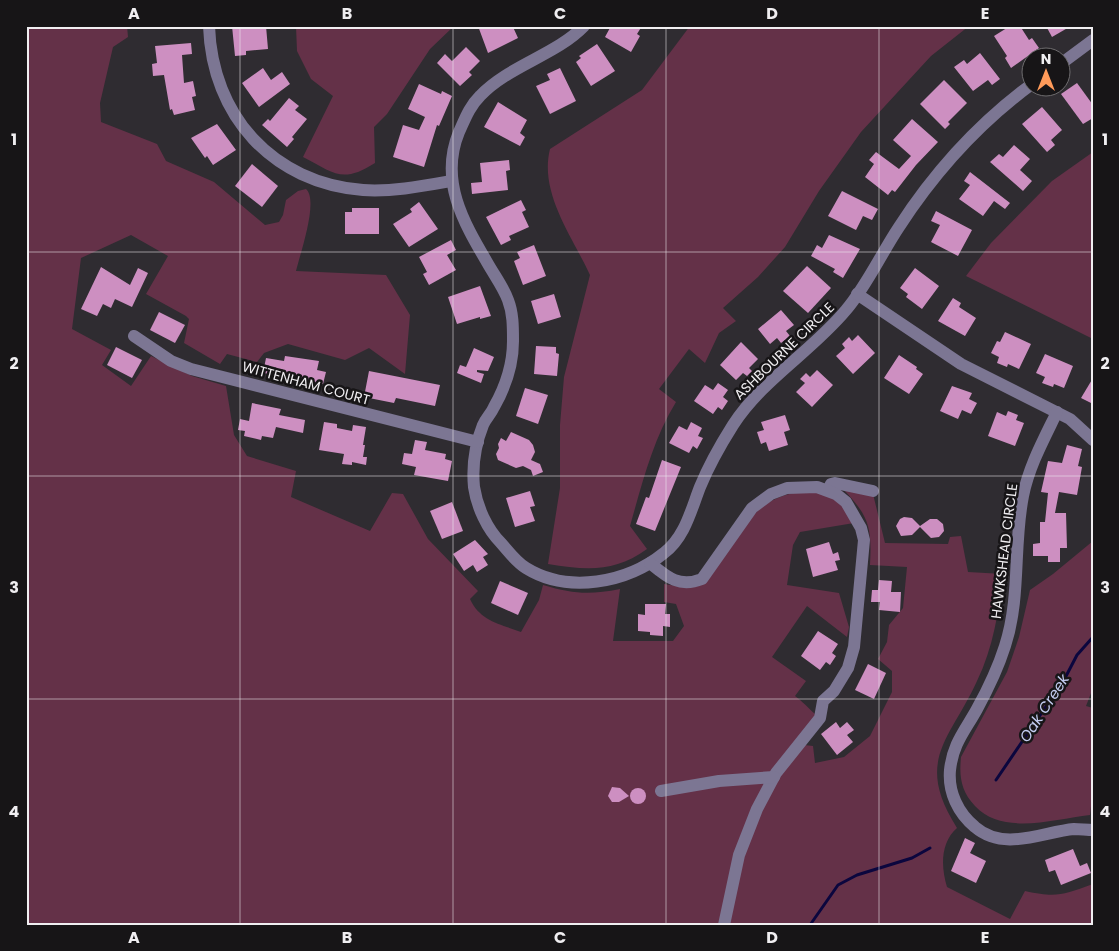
<svg xmlns="http://www.w3.org/2000/svg" width="1119" height="951" viewBox="0 0 1119 951" font-family="Poppins,sans-serif">
<rect width="100%" height="100%" fill="#2f2c31"/>
<!-- green -->
<g fill="#643148">
<path d="M26,26H127L128,37L113,47L100,103L101,122L157,144L166,161L214,182L265,225L279,222L283,215L286,200L298,191L306,189C319,200 300,254 296,271L386,275L410,315L405,374L369,348L345,360L288,344L264,353L257,362L227,354L220,364L184,343L189,319L186,316L146,294L168,256L131,235L81,258L72,329L111,350L102,365L131,386L151,356L192,376L226,386L234,435L247,456L296,471L291,497L370,531L392,493L403,494L428,539L478,591L470,599C480,621 500,624 521,632L539,600L543,585C573,594 590,595 620,589L613,641H673L684,626L676,604L664,602V584L689,588L759,509C781,492 816,483 840,503C846,508 850,516 854,523L800,532L793,545L787,585L839,593L849,627L847,637L807,606L772,657L806,681L795,696C806,704 812,713 824,721L804,745L813,746L815,763L844,757L870,736L892,692V671L878,659L887,642L889,625L903,608L907,567L870,565C872,527 869,516 843,489L873,494L885,543L948,544L950,537L961,536L968,572L1003,574C999,611 993,648 977,681C950,740 914,760 957,828C940,843 941,867 947,887L1010,919L1025,891C1057,898 1062,895 1093,884V925H26Z"/>
<path d="M296,26H454L430,49L387,114L374,127L375,163C342,184 334,173 303,157L333,96L311,79L297,51Z"/>
<path d="M690,26H969L931,56L861,132L819,191L785,247L758,277L723,308L736,321L719,333L705,363L689,349L659,389L676,402C653,439 642,484 630,526L647,549C614,573 586,570 548,564L560,488V425L564,377L590,275C572,236 539,193 550,149L642,90Z"/>
<path d="M1093,152V339L966,276L991,243L1052,181Z"/>
<path d="M1093,541V688L1086,706L1093,708V788L1090,815C1054,819 1003,836 975,806C961,791 959,777 961,757L1007,672L1019,637L1030,590L1053,574Z"/>
</g>
<g fill="none" stroke-linecap="round" stroke-linejoin="round">
<!-- stream -->
<g stroke="#0b063e" stroke-width="3">
<path d="M996,780L1064,680L1077,655L1093,637"/>
<path d="M810,925L838,885L857,875L912,858L930,848"/>
</g>
</g>
<!-- building -->
<g fill="#cd8fc1">
<path d="M232,26H266L268,49L246,51V55L235,56Z"/>
<path d="M478,26H508L509,29L513,27L518,38L488,53Z"/>
<path d="M611,26H642L637,34L640,36L631,52L605,37Z"/>
<path d="M1010,26H1020L1029,40L1032,38L1039,48L1011,68L1005,58L1007,56L994,36Z"/>
<path d="M1046,26H1071L1052,37Z"/>
<path d="M191,43L192,54L182,55L184,83L193,81L196,96L192,97L195,110L174,115L172,109L170,110L164,75L153,76L152,64L157,63L155,46Z"/>
<path d="M597,44L615,71L591,86L576,62L581,58L579,56Z"/>
<path d="M466,47L480,61L469,72L472,75L460,86L437,63L445,54L452,61Z"/>
<path d="M980,53L1000,79L992,85L988,80L973,91L954,67L964,60L967,64Z"/>
<path d="M263,68L271,80L282,72L290,84L259,107L242,83Z"/>
<path d="M560,68L576,101L550,114L536,86L550,80L547,74Z"/>
<path d="M944,80L967,103L948,122L950,124L945,129L920,104Z"/>
<path d="M1077,83L1093,105V118L1083,124L1061,94Z"/>
<path d="M419,84L441,94L442,91L452,96L439,126L437,125L424,167L393,157L403,125L419,130L425,117L408,109Z"/>
<path d="M289,98L299,106L295,110L307,119L292,137L294,139L287,147L262,125L268,119L270,121Z"/>
<path d="M498,102L527,120L520,133L525,137L520,146L484,127Z"/>
<path d="M1042,107L1062,130L1051,140L1055,145L1047,152L1022,124Z"/>
<path d="M912,119L938,142L916,165L895,192L892,190L888,195L865,177L874,164L869,160L876,152L899,169L911,156L893,140Z"/>
<path d="M217,124L236,150L213,165L207,156L205,158L191,138Z"/>
<path d="M1014,145L1030,159L1020,170L1032,181L1023,191L990,162L999,154L1003,157Z"/>
<path d="M509,160L510,170L506,171L508,190L472,194L471,183L482,182L480,163Z"/>
<path d="M252,164L278,186L262,207L235,186Z"/>
<path d="M970,172L1010,203L1005,209L994,201L983,216L959,199L970,185L964,181Z"/>
<path d="M842,191L878,209L872,220L863,216L856,230L828,216Z"/>
<path d="M521,200L526,210L522,212L529,227L509,236L511,240L501,245L486,217Z"/>
<path d="M419,202L438,229L409,247L393,224L412,212L410,209Z"/>
<path d="M352,208H379V234H345V212H352Z"/>
<path d="M936,211L972,230L958,256L931,242L940,225L931,221Z"/>
<path d="M829,235L860,249L843,278L833,272L835,269L811,256L817,245L822,248Z"/>
<path d="M451,240L456,250L447,255L456,270L429,285L423,274L427,272L419,257Z"/>
<path d="M534,245L546,276L523,285L514,261L520,258L517,252Z"/>
<path d="M807,266L831,288L808,313L783,291Z"/>
<path d="M101,267L130,285L138,268L148,273L132,307L115,299L111,308L103,304L97,316L81,309Z"/>
<path d="M915,268L939,286L922,309L906,297L908,294L900,288Z"/>
<path d="M480,286L491,316L480,319V317L457,324L448,297Z"/>
<path d="M554,294L561,317L538,324L531,301Z"/>
<path d="M953,298L961,303L959,307L976,318L965,336L938,321Z"/>
<path d="M781,310L794,325L786,331L790,336L781,343L777,338L770,344L758,329Z"/>
<path d="M159,312L185,325L175,343L150,330Z"/>
<path d="M1005,332L1031,344L1019,369L1008,364L1007,367L997,363L999,357L991,353L997,341L1000,342Z"/>
<path d="M858,335L875,353L853,374L836,356L845,348L842,344L849,337L852,341Z"/>
<path d="M741,342L758,359L749,368L752,371L747,376L743,373L736,380L720,365Z"/>
<path d="M536,346L556,347V353L559,354L557,376L534,374Z"/>
<path d="M116,347L142,360L132,378L107,365Z"/>
<path d="M474,348L494,357L488,371L477,370V372L484,374L481,383L457,373L460,365L466,367Z"/>
<path d="M1045,354L1073,366L1064,388L1054,384L1053,387L1042,383L1045,377L1036,373Z"/>
<path d="M899,355L917,367L916,369L923,374L909,394L884,378Z"/>
<path d="M285,356L319,361L317,370L326,372L323,384L315,383L314,388L303,386L305,379L263,373L266,358L284,361Z"/>
<path d="M817,370L833,385L812,407L796,392L805,383L800,379L806,373L810,377Z"/>
<path d="M369,371L440,385L435,406L396,398L394,403L364,397Z"/>
<path d="M1093,378V404L1081,398Z"/>
<path d="M718,383L728,390L723,397L728,401L722,410L718,407L713,414L694,401L705,385L713,390Z"/>
<path d="M952,386L972,393L969,399L977,403L971,414L962,410L958,419L940,411Z"/>
<path d="M525,388L548,395L538,424L516,416Z"/>
<path d="M252,403L281,409L279,415L305,420L303,433L276,427L273,438L262,436L261,440L244,436L245,431L238,430L240,419L249,421Z"/>
<path d="M1008,411L1018,415L1016,420L1024,423L1015,446L988,436L997,412L1006,416Z"/>
<path d="M785,415L790,430L784,432L788,445L769,451L766,442L761,444L757,432L764,430L761,422Z"/>
<path d="M324,422L337,424V428L352,431L353,425L366,427L363,445H365L363,457H367L366,465L352,462V465L342,464L344,454L319,450Z"/>
<path d="M691,422L702,428L698,436L703,438L697,449L693,446L689,453L669,443L679,426L687,430Z"/>
<path d="M511,432L529,440L533,445L535,452L531,460L540,464L543,472L533,476L531,470L523,466L516,468L498,460L496,454L499,448L498,444L501,438L506,441Z"/>
<path d="M415,440L427,442L425,450L446,454L445,459L452,461L448,481L414,475L416,467L402,464L404,453L412,454Z"/>
<path d="M1067,445L1082,449L1078,466L1082,467L1077,495L1059,492L1055,513H1066L1067,548H1060V562H1048V556H1033V544L1040,543V522H1045L1048,493L1041,492L1048,461L1062,463Z"/>
<path d="M662,460L681,467L655,531L636,524L646,497L649,498Z"/>
<path d="M530,491L535,506L530,507L535,521L515,527L506,498Z"/>
<path d="M452,502L463,531L442,539L430,511Z"/>
<path d="M904,517L912,518L920,526L930,519H937L943,524L944,531L939,537L931,538L920,527L912,535L901,536L896,526L900,519Z"/>
<path d="M475,540L488,554L483,557L488,565L477,572L473,565L464,571L453,554Z"/>
<path d="M829,542L833,554L838,552L840,560L835,561L838,570L813,577L806,549Z"/>
<path d="M879,580L892,581L891,592H901L900,612L879,610L880,602H871L872,590H878Z"/>
<path d="M500,581L528,593L518,615L491,603Z"/>
<path d="M645,604H666L665,614H670V627L663,626V636L650,635V632L638,631V614L645,615Z"/>
<path d="M818,631L838,644L832,653L836,656L830,665L826,662L820,670L801,656Z"/>
<path d="M868,664L886,673L874,699L855,690Z"/>
<path d="M836,722L840,728L847,722L854,730L847,735L853,742L837,755L821,734Z"/>
<path d="M612,787L620,788L629,796L619,802H612L608,796Z"/>
<circle cx="638" cy="796" r="8"/>
<path d="M965,838L975,843L970,853L986,861L976,883L951,871Z"/>
<path d="M1073,849L1080,866L1087,863L1091,873L1061,885L1055,870L1049,872L1045,860Z"/>
</g>
<g fill="none" stroke-linecap="round" stroke-linejoin="round">
<!-- minor -->
<g stroke="#7c7693" stroke-width="12">
<path d="M209,26C212,116 273,183 363,190C392,192 423,186 451,181"/>
<path d="M584,26C556,55 508,66 480,96C469,107 465,119 459,132C438,183 466,226 491,269C497,279 504,289 508,300C513,313 513,326 513,341C513,365 506,386 494,407C491,414 486,418 483,425C475,445 472,466 474,487C477,507 487,529 501,543C509,552 516,562 526,568C568,594 627,583 664,553C685,537 691,510 700,487C709,465 721,444 733,425C763,379 811,352 846,310C866,287 881,254 899,227C934,173 979,123 1032,84"/>
<path d="M1062,63L1093,40"/>
<path d="M857,294L961,364L1070,419L1093,440"/>
<path d="M134,336L171,361L191,369L478,442"/>
<path d="M1057,412C1044,439 1029,466 1023,496C1013,546 1021,597 1005,646C998,668 988,689 977,709C965,731 953,743 950,770C948,792 958,813 975,827C1004,852 1042,832 1074,829C1080,829 1087,830 1093,830"/>
<path d="M828,490L831,484L835,483L873,491"/>
<path d="M650,563C667,577 679,588 702,579L752,508L771,494L787,488L817,487L836,494L846,502L861,528L864,540L854,647L848,668L834,691L823,701L820,718L776,773L757,809L739,855L724,925"/>
<path d="M661,791L719,781L774,777"/>
</g>
</g>
<!-- grid -->
<path fill="none" stroke="#f0eef1" stroke-width="1" stroke-opacity="0.55" d="M240,26V925M453,26V925M666,26V925M879,26V925M26,252H1093M26,476H1093M26,699H1093"/>
<g text-anchor="middle" dominant-baseline="central" stroke-width="5" stroke-linejoin="round" paint-order="stroke">
<!-- street labels -->
<g font-size="14" fill="#f0eef1" stroke="#171517">
<text transform="translate(784 351) rotate(-44)">ASHBOURNE CIRCLE</text>
<text transform="translate(306 383) rotate(15)">WITTENHAM COURT</text>
<text transform="translate(1004 551) rotate(-83)">HAWKSHEAD CIRCLE</text>
</g>
<!-- water labels -->
<g font-size="15" font-style="italic" fill="#c3ccf0" stroke="#171517">
<text transform="translate(1044 708) rotate(-57)">Oak Creek</text>
</g>
</g>
<!-- border -->
<rect width="1119" height="951" fill="none" stroke="#171517" stroke-width="55"/>
<!-- north arrow -->
<g transform="translate(1046 72)"><circle r="24" fill="#171517" stroke="#6e6c6e"/>
<path d="M0-4L9 19L0 12L-9 19Z" fill="#ff9b5a"/>
<text y="-8" font-size="14" font-weight="bold" text-anchor="middle" fill="#f0eef1">N</text>
</g>
<rect x="28" y="28" width="1064" height="896" fill="none" stroke="#f0eef1" stroke-width="2"/>
<g font-size="16" text-anchor="middle" font-weight="bold" fill="#f0eef1">
<text x="134" y="19">A</text>
<text x="347" y="19">B</text>
<text x="560" y="19">C</text>
<text x="772" y="19">D</text>
<text x="985" y="19">E</text>
<text x="14" y="145">1</text>
<text x="1105" y="145">1</text>
<text x="14" y="369">2</text>
<text x="1105" y="369">2</text>
<text x="14" y="593">3</text>
<text x="1105" y="593">3</text>
<text x="14" y="817">4</text>
<text x="1105" y="817">4</text>
<text x="134" y="943">A</text>
<text x="347" y="943">B</text>
<text x="560" y="943">C</text>
<text x="772" y="943">D</text>
<text x="985" y="943">E</text>
</g>
</svg>
